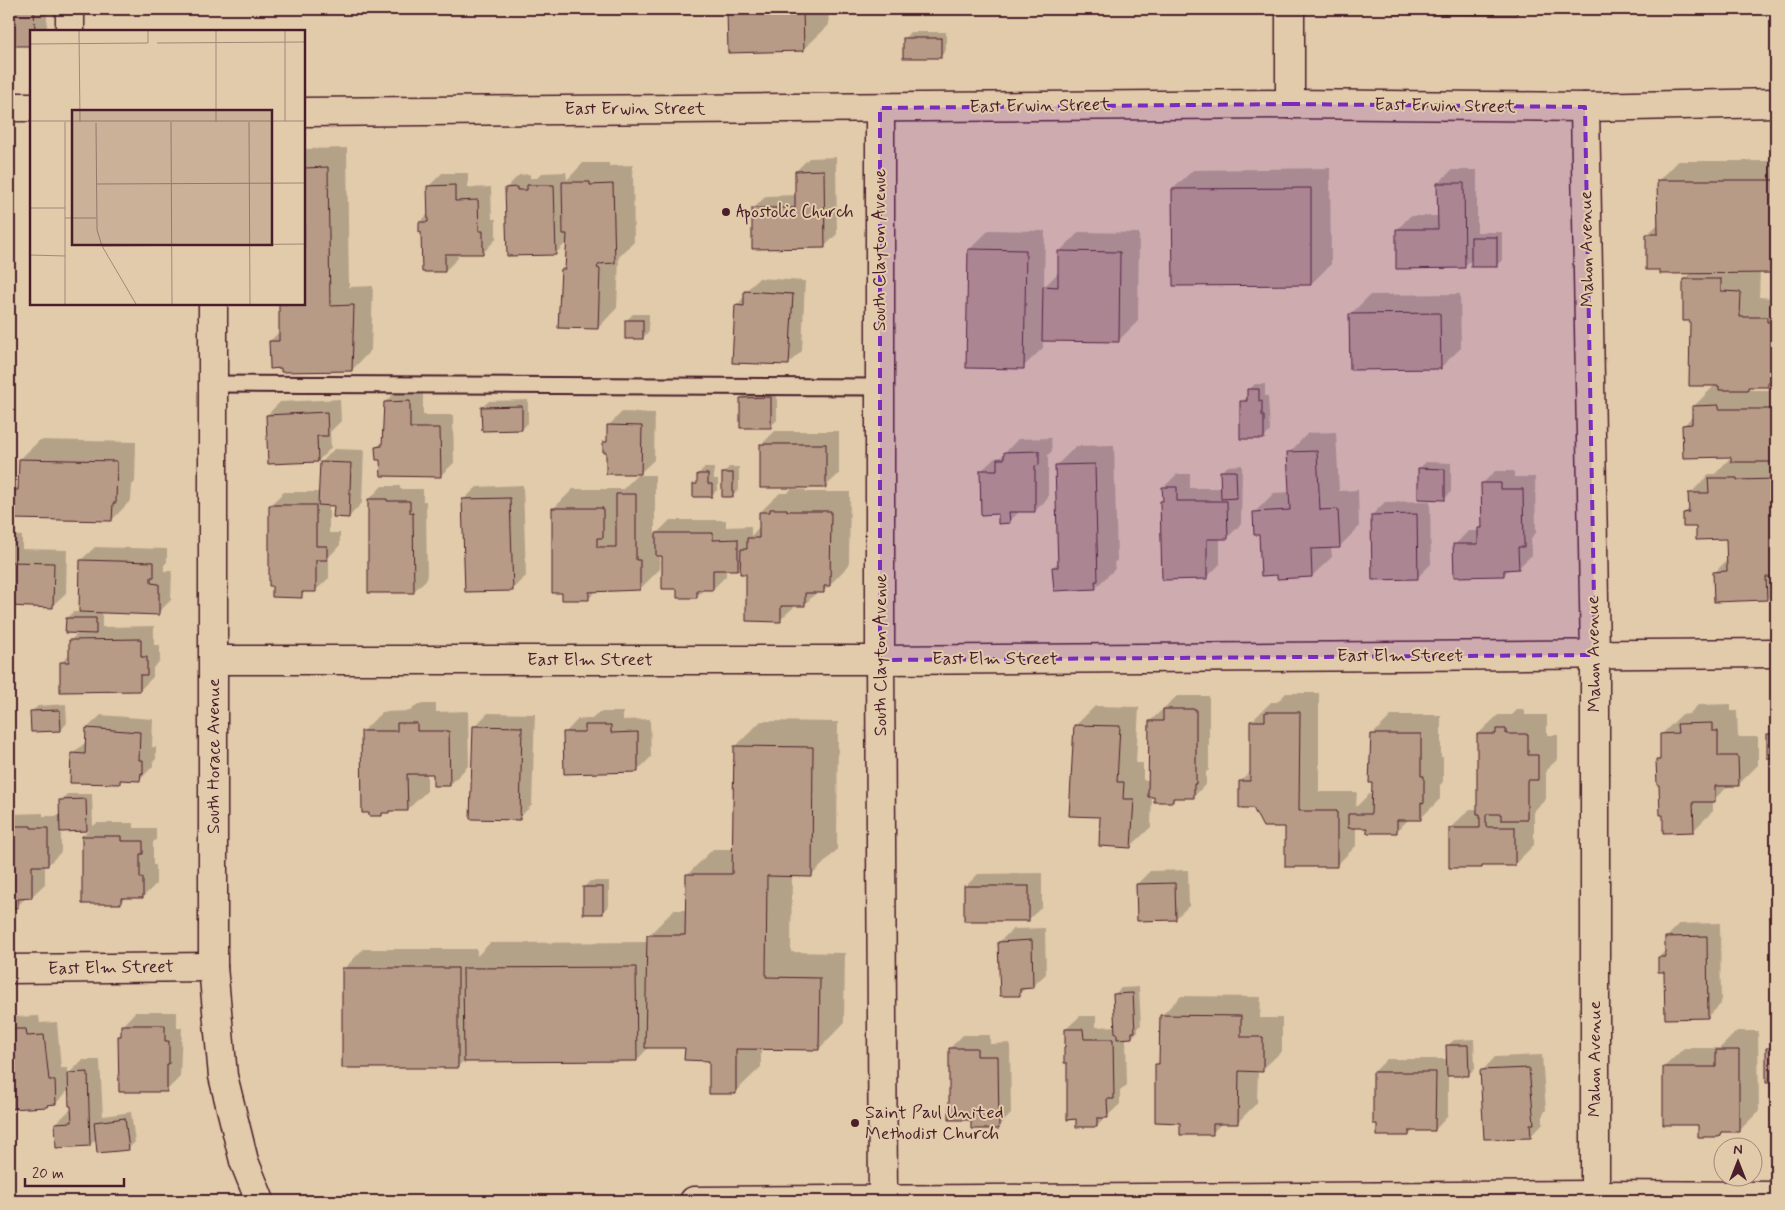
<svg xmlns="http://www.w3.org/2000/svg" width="1785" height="1210" viewBox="0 0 1785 1210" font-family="Mynerve,sans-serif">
<rect width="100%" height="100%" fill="#e2cbab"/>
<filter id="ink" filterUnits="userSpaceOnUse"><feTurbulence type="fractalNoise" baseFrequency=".02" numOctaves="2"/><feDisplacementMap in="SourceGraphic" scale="10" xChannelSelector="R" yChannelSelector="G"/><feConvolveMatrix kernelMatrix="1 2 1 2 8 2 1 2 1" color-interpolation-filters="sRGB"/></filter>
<g filter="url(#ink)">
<!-- shadow -->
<g fill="#0003">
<path d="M9,9H47V31H31V45H9Z"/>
<path d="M728,9H828L829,25L803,50L729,51Z"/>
<path d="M1395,9H1521L1517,14L1395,13Z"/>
<path d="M910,32H946V50L940,57L904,39Z"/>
<path d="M347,148L349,287L373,286L371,350L352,370L270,341L280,331V304H304V149Z"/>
<path d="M836,157L837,234L824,247L753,209L766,196L796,195V171L809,158Z"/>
<path d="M1678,161H1776V272H1760L1759,297L1776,298V381H1772L1768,385H1752L1747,390H1776V590L1767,599L1715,572L1728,559V538L1697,525L1684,513L1690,508V494L1709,474H1715L1729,459H1732V456L1684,425L1693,416V407L1715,385L1691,320L1684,279L1691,273L1661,269L1647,235L1659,223L1658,181Z"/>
<path d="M583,163H609V166L633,165L634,242L619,257L617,308L598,328L562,270L567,265L568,241L555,254L506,188L519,175L530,174V178H537L542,173L566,172L567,180Z"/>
<path d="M1330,168L1331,264L1311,284L1173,189L1193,170Z"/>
<path d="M1452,170H1477V232H1502V260L1496,266L1472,259L1464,267L1397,230L1410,216H1439L1438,183Z"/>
<path d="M442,173H468V188L491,187L492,219H496V239L483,253H458V258L445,271L423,231L420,222L429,213V186Z"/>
<path d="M989,230L1045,231L1044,287L1059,272V252L1079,232L1139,233L1138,321L1118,341L1043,340V348L1023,367L969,250Z"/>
<path d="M759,278L805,281L802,351L788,364L736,306L745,296L746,291Z"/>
<path d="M1460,294L1461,348L1441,367L1350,315L1370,295Z"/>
<path d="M633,314H649V331L643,338L627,320Z"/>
<path d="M1255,384H1265V396H1268L1270,431L1264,438L1242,402L1249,395V390Z"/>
<path d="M399,389H423V415H453L454,463L440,476L377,447L384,440L385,402Z"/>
<path d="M777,391V420L771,426L741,398L748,392Z"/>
<path d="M340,399L341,421L330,432L331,448L318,461L267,415L280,402Z"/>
<path d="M528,400V423L522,429L482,407L489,401Z"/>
<path d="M622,412L655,413L654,460L638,475H655V535L670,520H726V527L751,526V536L760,526V512L780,493H788L791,489L806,490V492H850L849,565L823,592H817L804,605H796L780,620L742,565L737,569H726V576L713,589H705L697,596L678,588L663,555H660V569L640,589L597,590L588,599L553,509L573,489H623L639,473L608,451L604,443L608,439L609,425Z"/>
<path d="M775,431H839V474L825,487L761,445Z"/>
<path d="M1336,432L1339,491L1358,490L1359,527L1339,547H1331L1332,557L1312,576L1261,534L1255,512L1274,493L1290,492L1289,453L1308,433Z"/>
<path d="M1051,438L1052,451L1048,455V498L1035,511H1020L1009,522L999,513L981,471L995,458L1001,457L1018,439Z"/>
<path d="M40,440L136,442L135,482L132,485L131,500L112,520L14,490L20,485V459Z"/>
<path d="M1114,445L1117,560L1114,563L1115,569L1095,588L1055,589L1053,567L1059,561L1057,465L1076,446Z"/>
<path d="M334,449L364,450L362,503L349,517L335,505L329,504V533H340V545L329,557V578L315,591H306L301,596L270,505L284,492H320L321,463Z"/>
<path d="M1426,462L1451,463V492L1444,499L1419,469Z"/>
<path d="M1242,465L1241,524L1228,537L1220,538V564L1207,577L1161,502L1164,499V487L1177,474H1190V488H1222L1221,472L1228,466Z"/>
<path d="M729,467H739V489L733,495L723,474Z"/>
<path d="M704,468H714V479H718V489L712,495L695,485L698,482V474Z"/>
<path d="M1495,471H1514V477H1535L1536,533L1531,538L1532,555L1518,568H1510L1504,575L1455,545L1468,531H1479V529L1483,525L1482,484Z"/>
<path d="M523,485L526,576L513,589L463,500L477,487Z"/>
<path d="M382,486H400V489H423V501H426L427,579L413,592L369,499Z"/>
<path d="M1430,501L1431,564L1418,577L1372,515L1385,502Z"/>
<path d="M9,535L22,536V549L67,550L66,593L52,606L9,605Z"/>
<path d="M95,547L167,549V562L164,565V571H172L171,600L158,613L102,612V627L154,626V645H160V661L153,668V677L140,690L61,663L71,653V640L79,632L67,618L73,612H80L81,560Z"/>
<path d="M1286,693H1319V792H1357L1356,807L1369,794L1373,795L1372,735L1392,715H1441V757H1443V782L1440,785V799L1420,819H1409L1396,832L1368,827H1356V846L1336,866L1287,826L1240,782L1251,771V722L1271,702H1277Z"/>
<path d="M1177,696H1209V770L1206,772V784L1193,797H1176L1172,801L1152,795L1151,827L1131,846L1101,816L1075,726L1095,706L1139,707L1136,763H1143V780H1149L1150,721Z"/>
<path d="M66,704L67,723L61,730L31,712L38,706Z"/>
<path d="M418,704H436V712L468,711L469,765L450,785L434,772H427V791L407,810H390L384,812L381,815L362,732L382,712L410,711Z"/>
<path d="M1731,704V711H1737L1738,737H1758V765L1738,785H1730L1713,800V811L1693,831L1664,814L1658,760L1662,756V734L1681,715L1689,714L1698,705Z"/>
<path d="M1517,710H1525V715H1547V735H1558V759L1546,770V799L1534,811V845L1515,864H1484L1481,867L1450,828L1470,809H1478V734L1498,715H1512Z"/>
<path d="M599,712H623V720L650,719L651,757L638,770L565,733L578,719H592Z"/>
<path d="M488,713L535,714L532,805L519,818L475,726Z"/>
<path d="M101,715L153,719L152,747H156V759L153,762V766L140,780L123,779L119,783L72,754L87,741V728Z"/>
<path d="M761,721L838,722L837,850L812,875H792L791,952L845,953L844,1023L819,1049L761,1048V1067L735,1092L710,1060L686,1047L650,1046L637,1060L464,1061L457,1067L344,969L363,949H477V956L490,943L648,942V936L674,910H687L688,874L713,849H734L735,747Z"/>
<path d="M1776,726V757H1768V734Z"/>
<path d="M67,794H92L93,826L97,823H134V828H156V840L153,842V865H156V884L143,897H126L120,903L83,836L89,830H61V852L48,865H45V884L31,897H27L17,906L9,907V814L43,813V816H61V800Z"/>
<path d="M1188,870L1189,906L1175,919L1137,884L1150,871Z"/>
<path d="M1042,873V907L1028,920L965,887L978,874Z"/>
<path d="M590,881H609V906L603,912L584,887Z"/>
<path d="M1720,923L1721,1004L1708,1017L1665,971L1659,957L1666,950V938L1679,924Z"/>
<path d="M1045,928L1046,974L1032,987H1027L1019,994L999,942L1013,929Z"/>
<path d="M1139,987L1141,1025L1138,1027V1031L1132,1037H1126L1127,1085L1120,1091V1104L1097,1126L1066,1029L1080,1016H1096V1027L1116,1026L1115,994L1121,988Z"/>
<path d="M1181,996L1261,997L1260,1018H1282V1051L1262,1070H1258L1257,1103L1238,1122H1223L1212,1133L1181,1121L1156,1065L1161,1060V1016Z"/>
<path d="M135,1012H177V1028H182L180,1077L166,1091L119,1037L122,1034V1026Z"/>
<path d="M39,1016L40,1023L57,1022L61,1068H68V1074L83,1060H100L103,1116L131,1112L135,1142L128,1149L97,1138L90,1145L56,1123L70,1110H73L70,1089L56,1103H49L47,1105L9,1108V1017Z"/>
<path d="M1737,1031H1758L1759,1111L1739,1131H1723L1719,1136L1664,1067L1684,1048H1720Z"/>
<path d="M963,1035H990V1044L1010,1043L1011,1114L998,1127L973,1119L950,1048Z"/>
<path d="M1474,1039L1475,1068L1469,1074L1448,1075V1116L1435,1130H1414L1409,1135L1374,1072L1387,1059H1448L1447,1046L1454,1040Z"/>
<path d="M1776,1040V1134H1773V1081L1768,1049Z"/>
<path d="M1542,1055L1546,1110L1543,1114V1123L1530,1137L1482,1071L1495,1057Z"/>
</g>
<!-- building -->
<g fill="#b89b87" stroke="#4a1f2b">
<path d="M9,9H34L35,31H31V46H9Z"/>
<path d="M727,9H803L804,51L728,53Z"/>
<path d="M849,9H863L858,12Z"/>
<path d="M1394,9H1517V15L1394,14Z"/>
<rect x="903" y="38" width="38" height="20"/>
<path d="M328,167L330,306L354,305L352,371L281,372V368L270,369V365L269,341H279V304H304V168Z"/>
<path d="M824,170L825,248L752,249V208H795V171Z"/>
<path d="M1657,180H1775V188H1776V273L1660,274V270H1646V234H1658Z"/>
<path d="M562,182H590V185L613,184L615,263L599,264L597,268L600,269L598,329L558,328L561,269H565L567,234H563Z"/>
<path d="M1437,183H1464L1465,268L1396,269V229H1438Z"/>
<path d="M455,185V201L478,200L479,231H483V254H445V272H422L421,232H419V222H428L427,186Z"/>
<path d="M527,185H554L556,255L507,256L505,188L517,187V190H527Z"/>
<path d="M1311,188V285L1173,286L1172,189Z"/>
<rect x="1471" y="237" width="26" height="30"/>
<path d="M968,249L1026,250L1024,369L966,368Z"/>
<path d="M1058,251L1120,252L1119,342L1042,341L1043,286L1058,287Z"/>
<path d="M1683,279H1721V291L1741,292L1740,317H1767V322H1776V382H1768V387H1748V390H1719V386H1689L1690,321H1683Z"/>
<path d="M744,291L793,294L789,365L732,363L735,305L744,306Z"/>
<path d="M1440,313L1441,369L1350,370L1349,314Z"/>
<rect x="625" y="320" width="18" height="19"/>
<path d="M1247,389H1259V401H1262V416H1264V439H1240V401H1247Z"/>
<path d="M771,397V428H740V398Z"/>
<path d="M410,401V428H440L441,477L381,476L380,460H376L375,447L382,446L384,402Z"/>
<path d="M1719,405V409H1776V462H1731V457L1683,458L1682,425L1692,424V406Z"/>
<path d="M522,406V430L482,431L481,407Z"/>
<path d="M327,412L328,436H317L318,462L268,464L266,415Z"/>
<path d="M607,425L642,426L641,474H606V452H603V442H607Z"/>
<rect x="760" y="444" width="66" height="44"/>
<path d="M1039,451V465L1035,466V512H1009L1010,523L998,524V514L981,515L980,470H997V459H1004V452Z"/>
<path d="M1317,451L1320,510L1338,509L1340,548L1311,549L1312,577L1277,579V575L1261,576L1259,535H1254L1253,512L1290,510L1287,452Z"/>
<path d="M19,459L117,461L116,503H113L112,521L12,519L13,490H18Z"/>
<path d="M320,462L351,463L349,518L333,517L334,506L318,505Z"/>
<path d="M1095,464L1098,581H1095L1096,589L1054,591L1052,567H1058L1055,465Z"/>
<path d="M1418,468L1445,469V500L1418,499Z"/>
<path d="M1220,471H1236L1237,498L1221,499Z"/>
<rect x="722" y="473" width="11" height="24"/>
<path d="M697,474H708V484H712V497H693V484H697Z"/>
<path d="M1708,478H1737V480L1776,479V577H1766L1767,600L1714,602L1713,572L1727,571L1726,539L1696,540V527H1683V513L1689,512L1688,493H1709Z"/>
<path d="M1481,483H1501V489H1523L1524,547H1518L1519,569L1504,570V576L1454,577L1453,544H1478V528H1482Z"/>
<path d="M1162,487H1177V501H1227L1228,539H1207V579L1162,580L1160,501H1163Z"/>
<path d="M616,494H636V560H640V590L589,592V600H562V593H552V508H603V538H597V547H616Z"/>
<path d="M510,498L513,591L465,592L462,499Z"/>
<path d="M368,499H387V501H410V513H413L414,593H368Z"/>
<path d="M269,505H316V546H327V560H316V592H302V598L272,597V586H269Z"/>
<path d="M770,509H787V511H831L830,586H824V593H805V606H781V622L746,621V574H740L741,549H747V538H759V512H770Z"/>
<path d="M1417,514L1418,579L1372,580L1371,515Z"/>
<path d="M656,533H713V540L738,539V570H713V590H697V598H677V589H662V556H656Z"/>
<path d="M9,548L10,562L54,563L53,608L9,606Z"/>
<path d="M80,560L154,562V577H151V583L159,584V615L79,612Z"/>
<path d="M66,618H96V634L65,633Z"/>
<path d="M141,639V657H147V675H140V691L60,692V662H69V640Z"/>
<path d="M1163,709H1196V784H1194V798H1173V802H1154V797H1148L1149,721H1163Z"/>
<path d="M60,710L61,731L31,732L30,711Z"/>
<path d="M1265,712H1300L1299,811H1337V867H1285V827H1263L1253,808H1239V781H1250V721H1265Z"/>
<path d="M397,723H417V731H449L450,786H433V774H407L408,811H389V813H382V816H369V813H362L361,731H397Z"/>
<path d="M1712,723V731H1718V756H1738L1739,786H1715V802H1693L1694,832L1663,833V815H1660L1659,785H1657L1656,760H1660V734L1678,733L1677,724Z"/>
<path d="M585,725H611V733L638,732V772L564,774L563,732H585Z"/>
<path d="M1074,725L1120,726L1117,782H1124L1123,799H1134L1131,848L1099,846L1100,817L1069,816Z"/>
<path d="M473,726L522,727L520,820L470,819Z"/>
<path d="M86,728L140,732L139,760H143V774L141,773L140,781L120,780V784L70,783L71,753L85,754Z"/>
<path d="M1496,729H1506V734H1528V755H1538V780H1527V820H1501V814H1486V827H1515V866H1482V868H1449V828H1480V814H1477V734H1496Z"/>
<path d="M1371,734H1421V776H1424V803L1421,802V820H1397V833H1367V828H1348V814H1371L1372,783H1369Z"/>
<rect x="1767" y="734" width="9" height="24"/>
<path d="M734,746L813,747L812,877L767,876L766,977L820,978L819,1050L736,1049V1094H709V1061L684,1060L685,1048H645L647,935H685L686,874H732Z"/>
<path d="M86,799L87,831L60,832L59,800Z"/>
<path d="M9,826H31V828H48V866H32V898L18,899V908H9Z"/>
<path d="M82,836H121V841H143V854H140V878H143V898H121V904H82Z"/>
<path d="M1175,883L1176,920L1137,921L1136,884Z"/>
<rect x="964" y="886" width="65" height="35"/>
<rect x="583" y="887" width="20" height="27"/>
<path d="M1707,936L1708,1018L1665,1019L1664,972H1658V957H1665V937Z"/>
<path d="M1032,940L1033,988L1020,989V996H1000L998,942Z"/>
<path d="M636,967L637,1061L464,1062L463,968Z"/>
<rect x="342" y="968" width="116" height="100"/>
<path d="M1133,993L1135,1032H1132V1038L1117,1039V1033H1115L1113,994Z"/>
<path d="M1160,1015L1241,1016V1037H1263V1072L1239,1071L1238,1124H1213V1135H1180V1123L1155,1122V1064H1159Z"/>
<path d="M121,1025H165V1041H169V1064H167V1092H119L118,1036H121Z"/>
<path d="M9,1029H26L27,1036L44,1035L49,1080H55L56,1104L47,1105L48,1107L9,1109Z"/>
<path d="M1065,1029H1083L1084,1039H1113L1114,1099H1107L1108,1118H1097V1127H1076V1119L1067,1120V1063H1064V1047H1065Z"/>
<path d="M1446,1045H1468L1469,1076H1447Z"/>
<path d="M949,1048H977V1056H998L999,1129H971V1120H949Z"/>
<path d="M1766,1048H1776V1136H1772L1771,1083H1766Z"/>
<path d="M1716,1050H1739V1132H1721L1719,1137H1698V1125H1663V1067H1716Z"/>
<path d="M1529,1068L1534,1124H1530L1531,1138L1484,1139L1480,1070Z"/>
<path d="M88,1072L90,1146L56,1148L55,1123L72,1122L71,1106H69L68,1073Z"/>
<path d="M1373,1072H1436L1435,1131H1409V1136H1377V1124H1373Z"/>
<path d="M125,1118L129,1150L97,1153L94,1122Z"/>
</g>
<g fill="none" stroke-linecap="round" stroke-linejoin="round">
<!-- lane casing -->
<g stroke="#4a1f2b" stroke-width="19">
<path id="lane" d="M213,384L880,387"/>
</g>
<!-- street casing -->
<g stroke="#4a1f2b" stroke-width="31">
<g id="street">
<path d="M70,9V31"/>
<path d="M1290,9V104"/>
<path d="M1585,107L1595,655V1201"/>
<path d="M880,108V660L883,1201"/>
<path d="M213,304V967L223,1076L244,1161L260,1201"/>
<path d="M214,660H880L1776,653"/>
<path d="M9,969L213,967"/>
<path d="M694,1201L1595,1195L1776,1196"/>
</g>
</g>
<!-- secondary casing -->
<g stroke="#4a1f2b" stroke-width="31">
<g id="secondary">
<path d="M9,107H31"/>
<path d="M304,112L1290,104L1585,107L1776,103"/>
</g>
</g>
<!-- lane -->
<use href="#lane" stroke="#e2cbab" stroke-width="15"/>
<!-- street -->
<use href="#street" stroke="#e2cbab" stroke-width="28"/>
<!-- secondary -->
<use href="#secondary" stroke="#e2cbab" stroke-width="28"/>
</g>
</g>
<!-- marked area -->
<path fill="#7b2cbf" fill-opacity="0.2" stroke="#7b2cbf" stroke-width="4" stroke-dasharray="10 6" stroke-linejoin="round" d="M1290,104L1585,107L1595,655L880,660V108Z"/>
<!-- markers -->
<g fill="#4a1f2b" stroke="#e2cbab" stroke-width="2">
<circle cx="726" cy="212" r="5"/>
<circle cx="855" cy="1123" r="5"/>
</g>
<g text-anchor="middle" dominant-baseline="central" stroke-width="4" stroke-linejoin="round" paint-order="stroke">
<!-- street labels -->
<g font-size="18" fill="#4a1f2b" stroke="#e2cbab">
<text transform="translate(1040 106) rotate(-1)">East Erwin Street</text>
<text transform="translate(1445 106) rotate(1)">East Erwin Street</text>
<text x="635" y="109">East Erwin Street</text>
<text transform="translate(1587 249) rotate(-91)">Mahon Avenue</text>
<text transform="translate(880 250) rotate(-90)">South Clayton Avenue</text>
<text transform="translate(1594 654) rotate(-91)">Mahon Avenue</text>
<text transform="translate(881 655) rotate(-90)">South Clayton Avenue</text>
<text x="1400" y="656">East Elm Street</text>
<text x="995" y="659">East Elm Street</text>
<text x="590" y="660">East Elm Street</text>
<text transform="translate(214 756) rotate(-90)">South Horace Avenue</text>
<text transform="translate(111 968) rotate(-1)">East Elm Street</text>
<text transform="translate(1595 1059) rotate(-90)">Mahon Avenue</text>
</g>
<!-- poi labels -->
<g font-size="18" fill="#4a1f2b" stroke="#e2cbab" text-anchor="start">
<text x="736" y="212">Apostolic Church</text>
<text x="865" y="1113">Saint Paul United<tspan x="865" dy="21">Methodist Church</tspan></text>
</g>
</g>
<!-- overview -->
<g transform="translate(30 30)">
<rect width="275" height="275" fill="#e2cbab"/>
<path fill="none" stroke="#a58678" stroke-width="1" d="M49,1L50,92M127,13L275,12M0,14L118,13V1M0,91H275M255,91V1M35,92V274M141,92L142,274M186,92V1M219,92L220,274M66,93L67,200L72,216L106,274M66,154L275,153M0,178H35M35,188H66M72,216L275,214M0,225L35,226"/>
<path fill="#4a1f2b" fill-opacity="0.15" stroke="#4a1f2b" stroke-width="2.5" d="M42,80H242V215H42Z"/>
<rect width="275" height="275" fill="none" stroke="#4a1f2b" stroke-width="2.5"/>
</g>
<!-- margin -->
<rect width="1785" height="1210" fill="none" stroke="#e2cbab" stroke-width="30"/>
<rect x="15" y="15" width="1755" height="1180" fill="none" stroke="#4a1f2b" stroke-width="2" filter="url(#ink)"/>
<!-- north arrow -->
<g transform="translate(1738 1162)"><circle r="24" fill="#e2cbab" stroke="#a58678"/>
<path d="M0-4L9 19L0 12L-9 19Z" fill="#4a1f2b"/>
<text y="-8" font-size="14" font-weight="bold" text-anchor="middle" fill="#4a1f2b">N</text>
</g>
<!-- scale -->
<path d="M25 1178v8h99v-8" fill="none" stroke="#4a1f2b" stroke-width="2.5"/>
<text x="32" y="1178" font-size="15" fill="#4a1f2b" stroke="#e2cbab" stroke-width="4" paint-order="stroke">20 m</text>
</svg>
